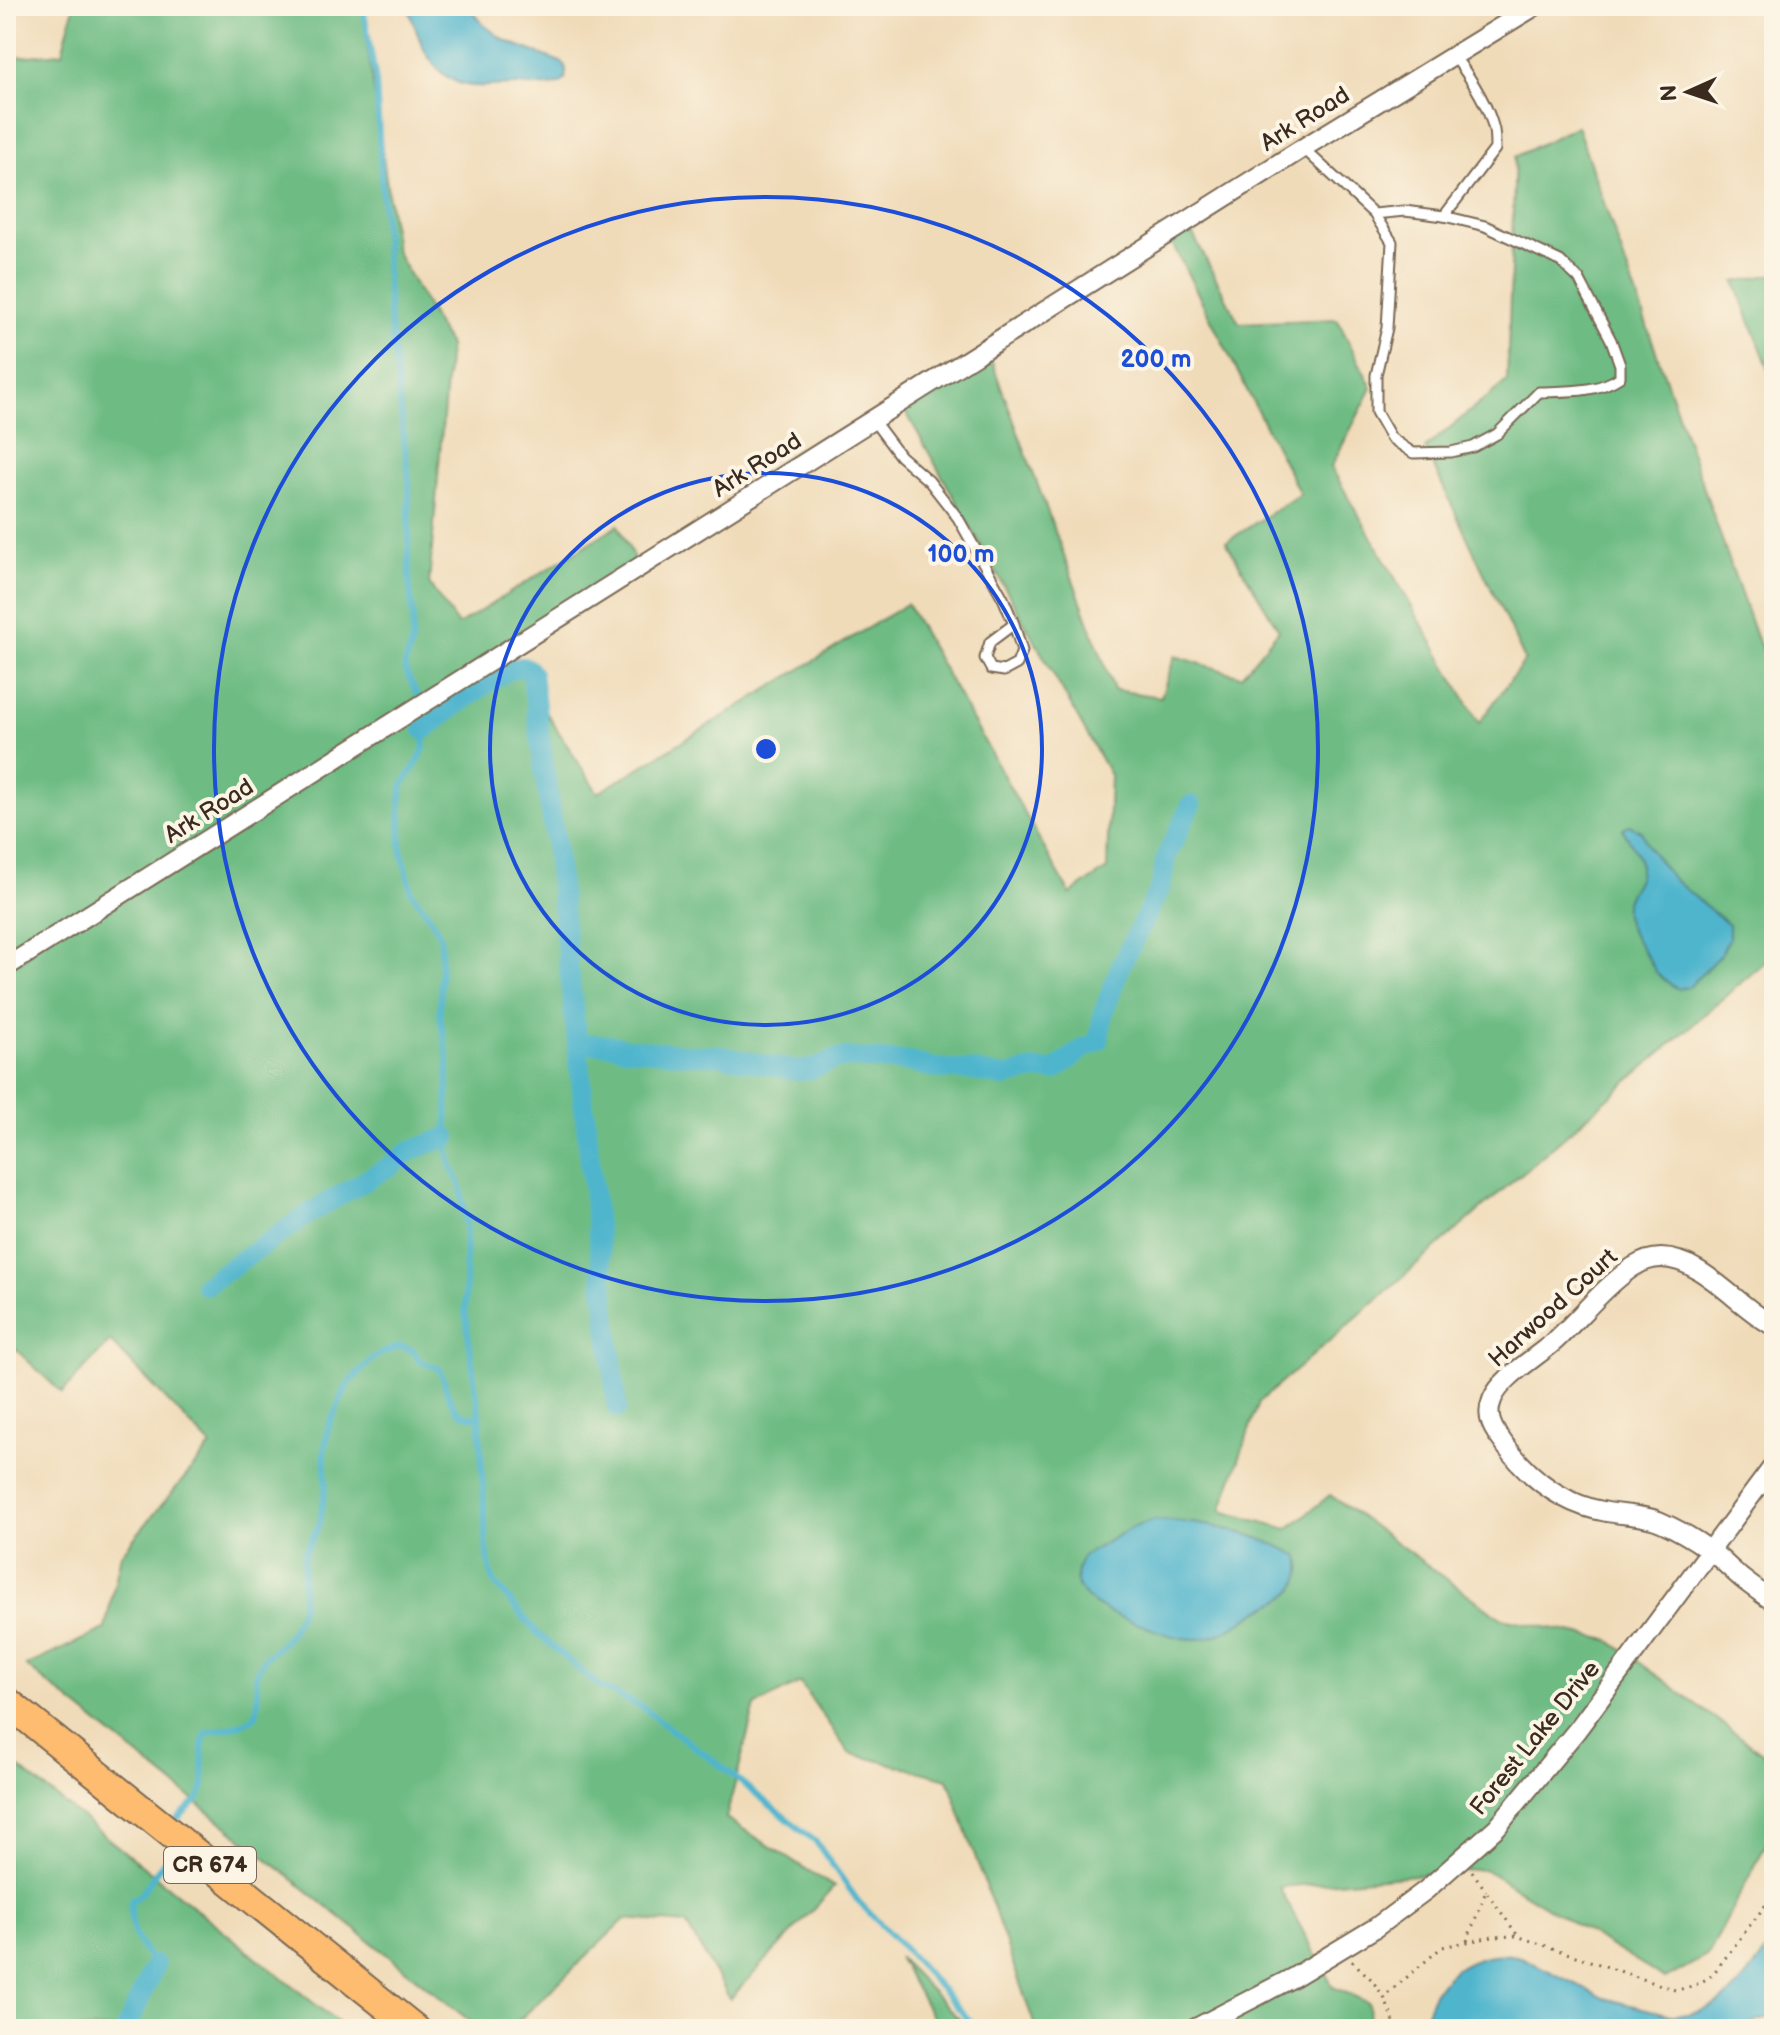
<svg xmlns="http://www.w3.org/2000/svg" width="1780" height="2035" viewBox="0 0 1780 2035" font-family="'Balsamiq Sans',sans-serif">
<rect width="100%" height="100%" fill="#fcf5e5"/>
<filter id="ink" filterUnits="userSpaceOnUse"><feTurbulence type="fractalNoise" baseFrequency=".0125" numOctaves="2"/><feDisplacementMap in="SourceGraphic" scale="16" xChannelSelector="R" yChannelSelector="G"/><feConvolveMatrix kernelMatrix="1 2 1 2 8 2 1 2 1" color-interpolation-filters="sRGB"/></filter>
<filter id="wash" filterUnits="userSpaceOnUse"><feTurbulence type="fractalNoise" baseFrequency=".006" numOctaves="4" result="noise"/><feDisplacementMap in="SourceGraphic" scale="32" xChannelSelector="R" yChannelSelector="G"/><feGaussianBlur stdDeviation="1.8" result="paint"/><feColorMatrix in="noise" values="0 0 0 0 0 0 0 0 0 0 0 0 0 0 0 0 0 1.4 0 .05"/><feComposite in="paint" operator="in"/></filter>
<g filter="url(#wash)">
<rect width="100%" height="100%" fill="#f0dbb9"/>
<!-- forest -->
<g fill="#6ebc84" stroke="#547351" stroke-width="2">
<path d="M74,6H362L396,251L449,346L429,584L458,625L618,525L638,567L506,650L598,793L907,604L1070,894L1107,869L1110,775L901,403L987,349L1114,690L1161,697L1175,656L1241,676L1279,630L1226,542L1300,494L1168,235L1187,223L1239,323L1337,319L1372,388L1331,467L1479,723L1525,660L1425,448L1507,381L1515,157L1577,126L1756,637L1774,669V954L1259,1402L1221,1511L1288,1529L1330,1495L1501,1618L1609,1640L1774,1762V1829L1708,1955L1665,1979L1484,1869L1279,1887L1333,1987L1369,2003L1370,2029H1036L948,1779L849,1753L800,1683L755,1706L726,1818L834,1887L730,1999L686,1924L625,1919L510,2029H480L26,1666L105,1629L121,1554L211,1446L110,1341L62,1393L6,1340V58L62,53Z"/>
<path d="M1774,274V382L1735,282Z"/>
<path d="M6,1757L346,2029H6Z"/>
<path d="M898,1957L969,2029H939Z"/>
</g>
<!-- water -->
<g fill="#4fb5cd" stroke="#457076" stroke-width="2">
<path d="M408,6H468L485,26L504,40L563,63L566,69L565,80C551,91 532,84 516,85C499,85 474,89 459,83C427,71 417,34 408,6Z"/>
<path d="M1629,825L1641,831L1649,848L1673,879L1729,925V939L1721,954L1689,987L1677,989C1670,984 1663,979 1657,973C1653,968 1651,962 1647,956C1638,943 1622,923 1625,905C1628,890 1642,881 1640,864C1639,852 1629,841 1623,830L1625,827Z"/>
<path d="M1155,1520C1203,1522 1256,1532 1298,1556C1305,1567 1300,1585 1289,1594C1282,1601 1271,1604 1263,1609C1241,1621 1223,1638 1197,1639C1176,1640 1157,1630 1138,1624C1109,1613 1058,1596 1083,1556L1131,1528Z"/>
<path d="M1774,1941V2016L1736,2029H1424C1426,1979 1473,1945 1521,1957L1603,1998L1670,2015C1724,2017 1745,1979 1774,1941Z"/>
</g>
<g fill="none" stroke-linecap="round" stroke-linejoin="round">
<!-- stream -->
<g stroke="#4fb5cd" stroke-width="6">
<path d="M363,6L376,82L389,313L409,481V578L413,618L412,642L405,665V670L417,694"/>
<path d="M424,730V748L420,758L403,785L400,802L401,848L412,893L428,914L439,933L441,942L440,1015L448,1059L447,1140L450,1161L461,1188L466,1226L465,1311L479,1413L486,1542L490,1570L494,1582L536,1632L588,1677L601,1687L644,1708L670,1729L721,1766L816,1842L858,1901L916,1961L977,2029"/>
<path d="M175,1821L199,1798L204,1786L202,1744L207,1732C225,1729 239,1727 255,1717L258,1706L256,1673L265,1658L281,1644L292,1630L302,1607L304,1554L319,1525L326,1485L324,1453L329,1425L348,1384L374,1357L399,1346L413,1350L419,1361L440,1369C445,1383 448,1403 460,1413C465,1416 473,1416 479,1418"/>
<path d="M155,1965C138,1944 129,1930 131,1901L141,1894L163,1862"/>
</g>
<!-- canal -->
<g stroke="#4fb5cd" stroke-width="20">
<path d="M424,730C441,717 504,666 522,667C529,668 528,669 532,674L544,769L554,832L617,1408"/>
<path d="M577,1043L613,1045L625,1048L692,1055H717L797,1071L812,1069L836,1059L848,1058L909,1062L935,1068L975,1071L1003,1077L1034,1070L1054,1071L1084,1048L1097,1042L1099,1040L1103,1014L1121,965L1161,886L1166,857L1191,805"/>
<path d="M205,1285L313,1211L392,1165L410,1151L447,1137"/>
<path d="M126,2029L155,1965"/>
</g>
</g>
</g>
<g filter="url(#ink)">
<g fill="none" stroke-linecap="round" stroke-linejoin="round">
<!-- service casing -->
<g stroke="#7a6854" stroke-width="13">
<g id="service">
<path d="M1303,148L1374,214L1392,242L1387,328L1376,375V412L1391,438L1413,453L1451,452L1473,447L1497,434L1539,392C1566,391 1597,393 1620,377V365L1611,340L1579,279L1560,261L1485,226L1444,216L1405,211L1374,214"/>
<path d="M1444,216L1495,149C1495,143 1495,136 1494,130C1488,104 1470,77 1454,56"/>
<path d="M873,420L900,456L929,481L958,518L1003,598L1014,624L1022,651L1017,664L1004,671L991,669L985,658L990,642L1014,624"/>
</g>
</g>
<!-- minor casing -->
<g stroke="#7a6854" stroke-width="22">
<g id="minor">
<path d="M6,967L1303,148L1535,6"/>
<path d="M1774,1326C1739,1308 1702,1258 1661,1258C1651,1258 1641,1262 1633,1267C1605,1286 1582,1315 1558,1338C1541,1355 1500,1377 1492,1400C1487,1412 1490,1424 1497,1434C1524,1474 1559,1504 1607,1512C1624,1515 1646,1515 1661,1522C1677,1529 1694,1539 1708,1549C1721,1558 1732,1571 1745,1581C1754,1588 1764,1595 1774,1602"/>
<path d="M1194,2029L1294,1977L1375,1928L1426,1890L1497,1827L1577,1730L1774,1465"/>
</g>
</g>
<!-- primary casing -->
<g stroke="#7a6854" stroke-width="32">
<path id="primary" d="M6,1701L415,2029"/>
</g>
<!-- path -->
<g stroke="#7a6854" stroke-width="3" stroke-dasharray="2 6" stroke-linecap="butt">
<path d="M1472,1871L1486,1891"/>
<path d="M1467,1941L1486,1891L1518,1936"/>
<path d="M1352,1961L1371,1979L1384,1997"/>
<path d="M1397,2029L1384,1997L1442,1947L1492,1937L1517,1936L1675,1990C1689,1988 1701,1984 1713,1974L1774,1894"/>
</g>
<!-- service -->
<use href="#service" stroke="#fff" stroke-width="9"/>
<!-- minor -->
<use href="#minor" stroke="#fff" stroke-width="18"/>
<!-- primary -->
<use href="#primary" stroke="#fdbc6f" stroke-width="28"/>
</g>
</g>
<!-- distance rings -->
<g fill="none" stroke="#1d4ed8" stroke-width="4">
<circle cx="766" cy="749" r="276"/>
<circle cx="766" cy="749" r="552"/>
</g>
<g text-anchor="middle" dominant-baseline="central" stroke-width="8" stroke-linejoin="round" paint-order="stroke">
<!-- shield labels -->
<rect fill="#fcf5e5" stroke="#75675a" stroke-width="2" x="164" y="1847" width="92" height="36" rx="6"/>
<g font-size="22" font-weight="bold" fill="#3b2a1e">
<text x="210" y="1865">CR 674</text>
</g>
<!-- street labels -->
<g font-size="24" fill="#3b2a1e" stroke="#fcf5e5">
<text transform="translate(1305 119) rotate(-32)">Ark Road</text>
<text transform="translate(757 465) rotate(-32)">Ark Road</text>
<text transform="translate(209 811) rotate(-32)">Ark Road</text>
<text transform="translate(1553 1308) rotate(-42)">Harwood Court</text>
<text transform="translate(1535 1738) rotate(-51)">Forest Lake Drive</text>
</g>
</g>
<circle cx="766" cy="749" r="12" fill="#1d4ed8" stroke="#fcf5e5" stroke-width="4"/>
<g font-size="24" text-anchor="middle" font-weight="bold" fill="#1d4ed8" stroke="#fcf5e5" stroke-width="8" stroke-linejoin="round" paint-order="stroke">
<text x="1156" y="367">200 m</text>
<text x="961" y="562">100 m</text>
</g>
<!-- margin -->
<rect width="1780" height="2035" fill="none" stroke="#fcf5e5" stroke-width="32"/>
<!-- north arrow -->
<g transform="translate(1688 92) rotate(267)" stroke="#fcf5e5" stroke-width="6" paint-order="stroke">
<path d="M0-6L14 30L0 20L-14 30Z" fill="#3b2a1e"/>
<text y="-12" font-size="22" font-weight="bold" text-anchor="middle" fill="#3b2a1e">N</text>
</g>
</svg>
